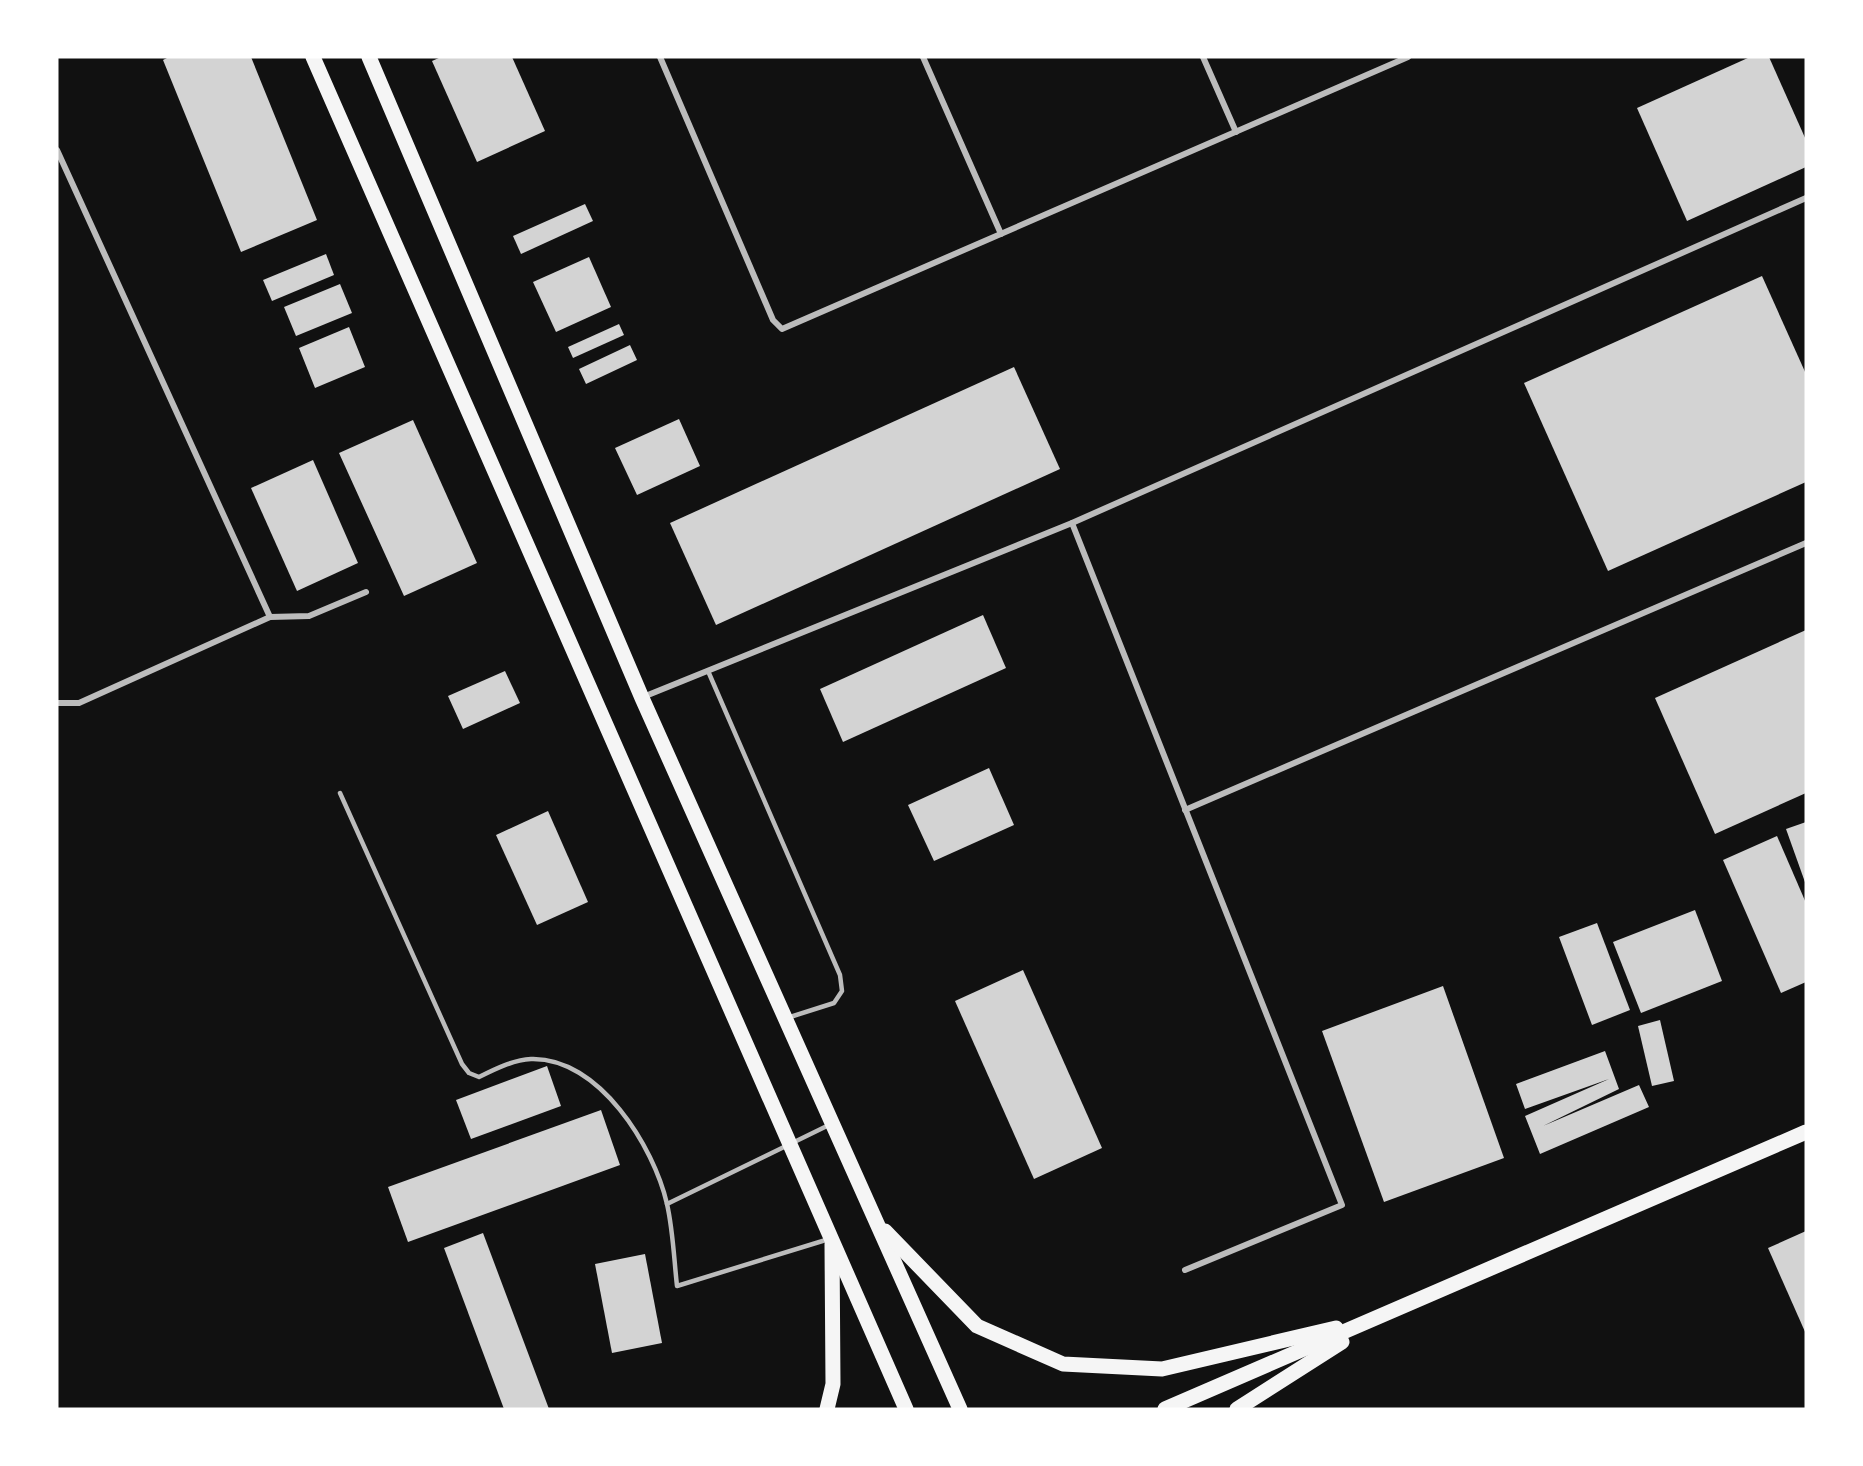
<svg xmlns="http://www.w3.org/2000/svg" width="1863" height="1466" viewBox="0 0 1863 1466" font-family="Mulish,sans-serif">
<rect width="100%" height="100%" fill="#111"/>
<!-- building -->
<g fill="#d3d3d3">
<path d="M169,57H251L317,220L241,252L163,60Z"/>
<path d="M441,57H512L545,131L477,162L432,61Z"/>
<path d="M1750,57H1769L1806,140V167L1687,221L1637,108Z"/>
<path d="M585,204L593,221L521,254L513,236Z"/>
<path d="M326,254L334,275L272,301L263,280Z"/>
<path d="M589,257L611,307L556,332L533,282Z"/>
<path d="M1762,276L1806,374V482L1608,571L1524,383Z"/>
<path d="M340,284L352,313L296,336L284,307Z"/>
<path d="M619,324L624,335L573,358L568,347Z"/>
<path d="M349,327L365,367L315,388L299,348Z"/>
<path d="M630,345L637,360L586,384L579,369Z"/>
<path d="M1014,367L1060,469L716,625L670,523Z"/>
<path d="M679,419L700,466L637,495L615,448Z"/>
<path d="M413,420L477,563L404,596L339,453Z"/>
<path d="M313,460L358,563L297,591L251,488Z"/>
<path d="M983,615L1006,668L843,742L820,689Z"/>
<path d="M1806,630V793L1715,834L1655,698Z"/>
<path d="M505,671L520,703L463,729L448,696Z"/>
<path d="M989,768L1014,825L934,861L908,805Z"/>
<path d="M548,811L588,902L537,925L496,835Z"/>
<path d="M1806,822V885L1786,829Z"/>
<path d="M1777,836L1806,903V982L1781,993L1723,860Z"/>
<path d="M1695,910L1722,981L1641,1013L1613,942Z"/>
<path d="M1597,923L1630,1010L1592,1025L1559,937Z"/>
<path d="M1023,970L1102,1148L1034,1179L955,1001Z"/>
<path d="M1443,986L1504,1158L1384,1202L1322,1031Z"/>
<path d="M1660,1020L1674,1081L1652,1086L1638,1026Z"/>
<path d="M1605,1051L1619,1089L1543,1126L1639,1085L1649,1107L1540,1154L1525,1116L1609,1079L1525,1109L1516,1084Z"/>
<path d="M547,1066L561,1106L471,1139L456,1100Z"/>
<path d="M601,1110L620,1165L408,1242L388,1187Z"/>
<path d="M1806,1231V1334L1768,1248Z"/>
<path d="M483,1233L549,1409H504L444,1248Z"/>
<path d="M645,1254L662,1343L612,1353L595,1264Z"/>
</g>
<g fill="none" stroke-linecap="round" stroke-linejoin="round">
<!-- service -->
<g stroke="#bcbcbc" stroke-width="4.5">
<path d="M708,671L840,975L842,991L834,1003L787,1018"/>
<path d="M340,793L462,1064L469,1073L479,1077C495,1069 513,1060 531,1059C599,1057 654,1147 667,1204C673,1230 674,1259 677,1286L829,1239"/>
<path d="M667,1204L829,1125"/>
</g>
<!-- minor -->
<g stroke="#bcbcbc" stroke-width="6">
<path d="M660,57L773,320L782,329L1408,57"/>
<path d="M923,57L1001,234"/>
<path d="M1203,57L1236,132"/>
<path d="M57,150L270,617L309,616L366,592"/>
<path d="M1072,523L1342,1205L1185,1270"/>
<path d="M643,697L1072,523L1806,198"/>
<path d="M57,703H79L270,617"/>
<path d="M1185,810L1806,543"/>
</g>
<!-- primary -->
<g stroke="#f5f5f5" stroke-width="15">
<path d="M313,57L906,1409"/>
<path d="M369,57L642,698L960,1409"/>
<path d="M885,1231L977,1326L1063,1364L1162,1369L1336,1328"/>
<path d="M827,1409L833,1384L832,1244"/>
<path d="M1165,1409L1806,1132"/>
<path d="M1237,1409L1342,1342"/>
</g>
</g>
<!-- border -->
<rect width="1863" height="1466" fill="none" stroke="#ffffff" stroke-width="117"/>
</svg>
